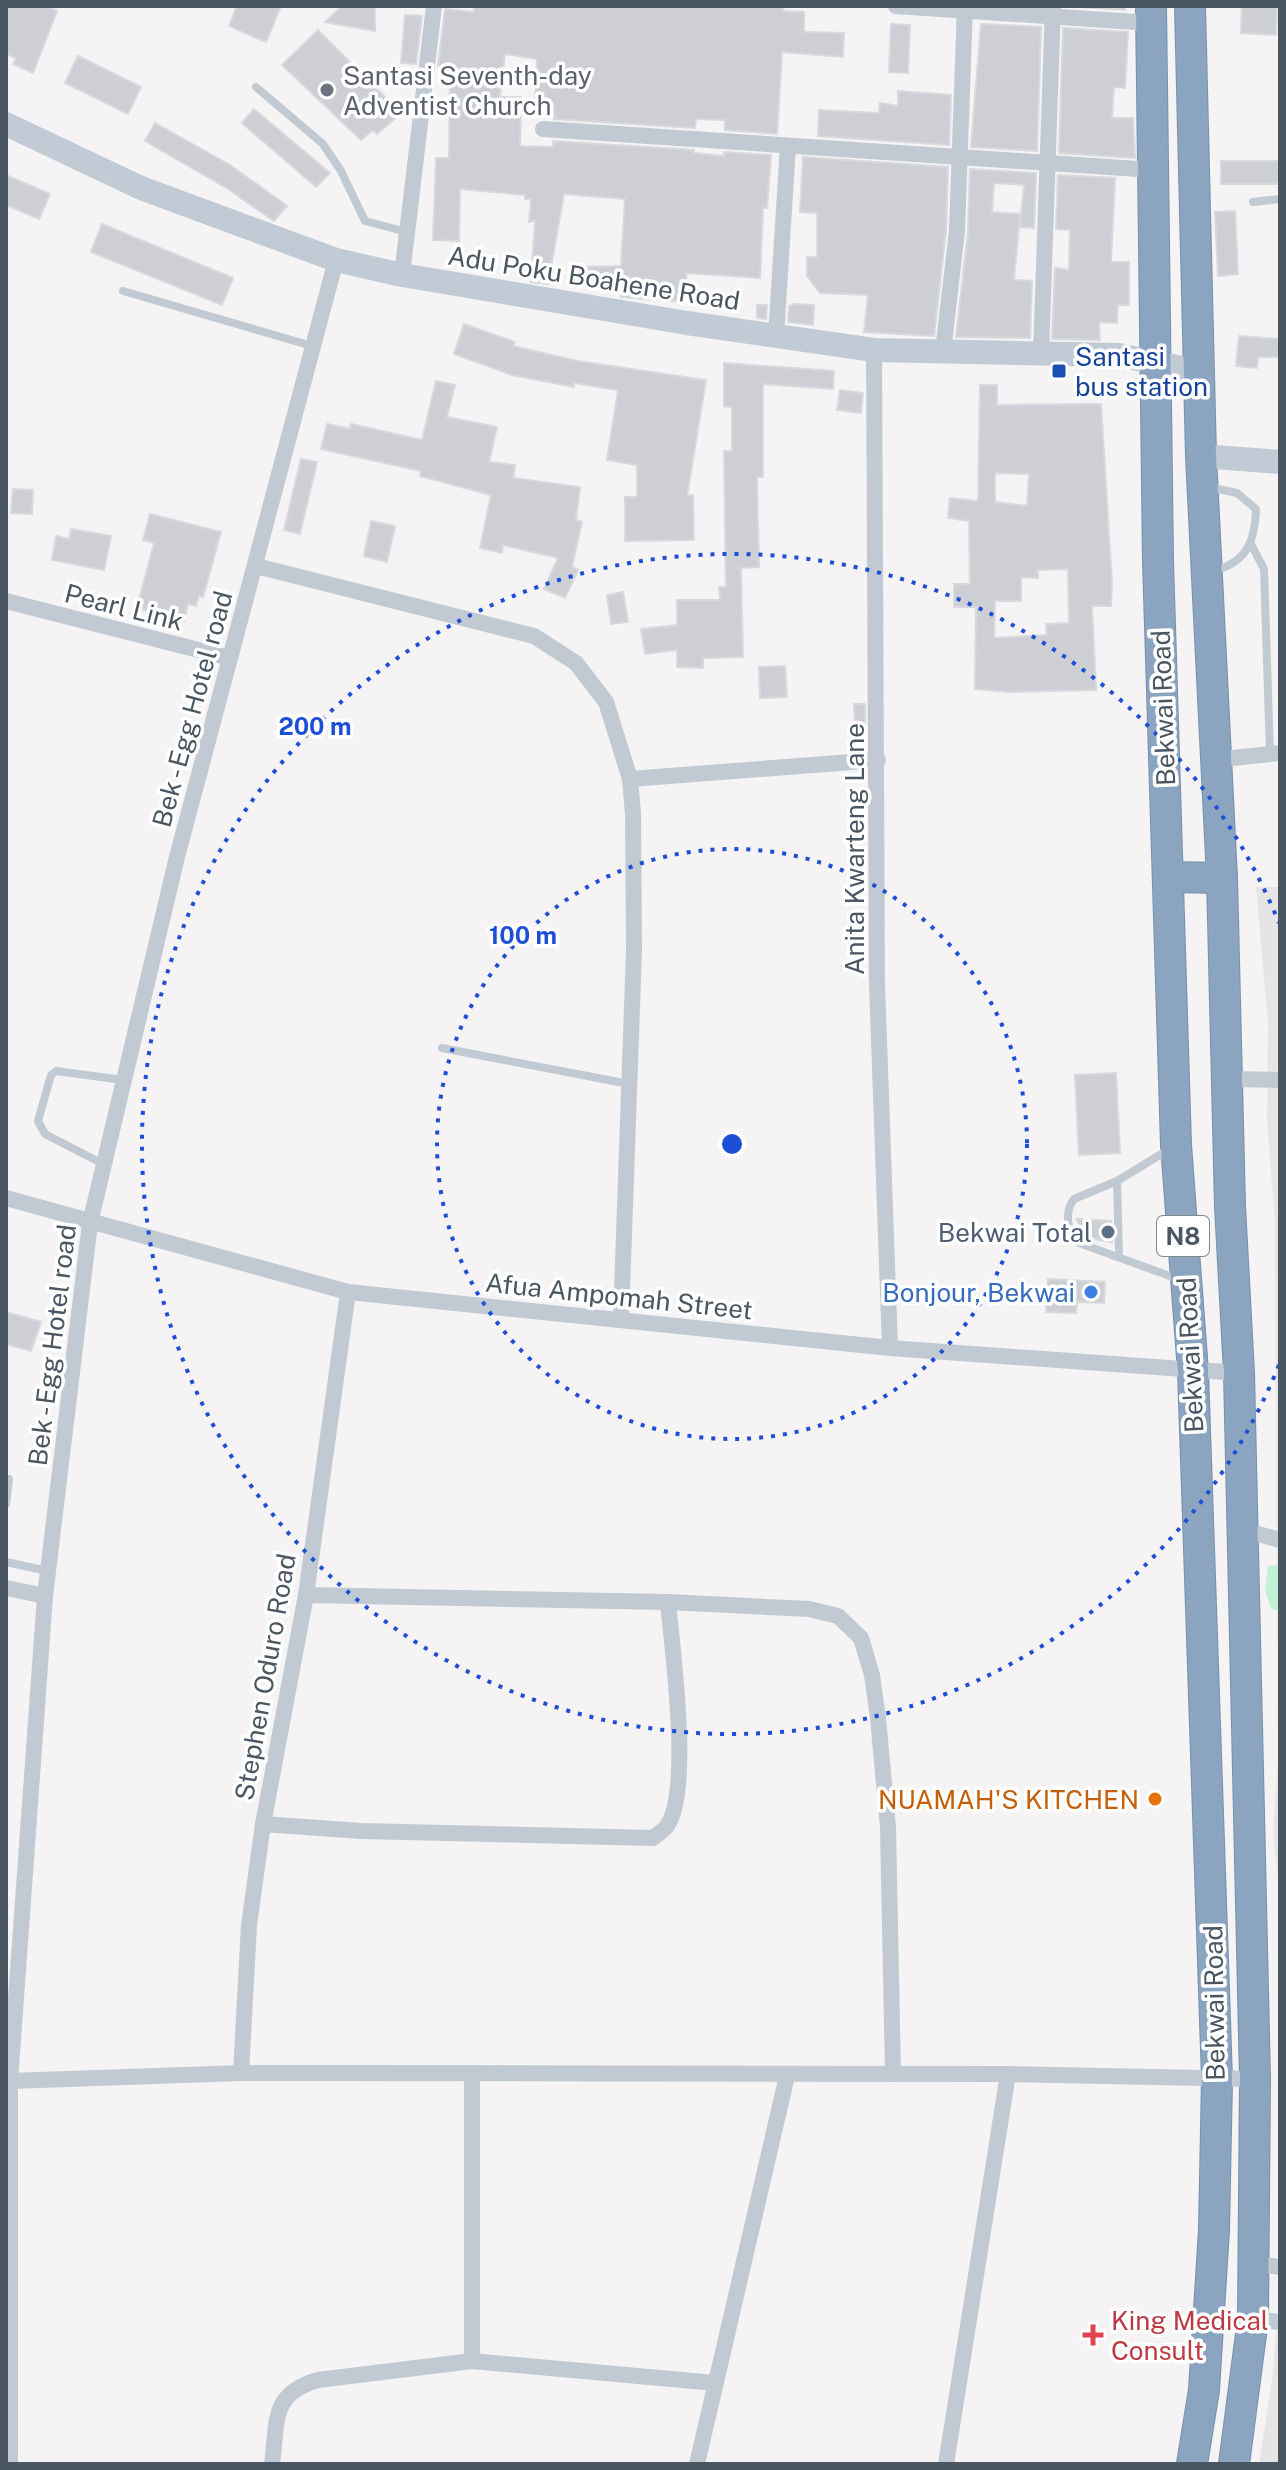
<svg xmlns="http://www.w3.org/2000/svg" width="1286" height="2470" viewBox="0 0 1286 2470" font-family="'Public Sans',sans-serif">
<rect width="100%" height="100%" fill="#f5f3f3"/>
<!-- education -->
<g fill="#e6e4e5">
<path d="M1256,887H1280V1896L1273,1833L1278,1760L1275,1223L1267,1121L1268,1022Z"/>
<path d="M1280,2292V2464H1259L1272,2380Z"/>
</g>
<!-- green -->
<path fill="#c3f1d5" d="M1280,1565V1612L1271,1608L1265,1590L1268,1566Z"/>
<!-- building -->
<g fill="#cdcfd5" stroke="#d7d9de" stroke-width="2" fill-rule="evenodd">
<path d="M6,6H46L57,11L33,73L13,64L16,58L6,54Z"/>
<path d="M237,6H281L266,42L229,26Z"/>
<path d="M342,6H375V31L325,22Z"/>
<path d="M474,6H784L783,11L804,12V32L844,33L843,57L782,52L777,134L725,130V120L696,119L695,128L554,119V104L535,103L537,59L505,54L500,97H521L520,146L553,147V141L694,150V153L724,156V152L771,155L767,208H763L760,278L687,273L683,302L621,297V283H575V267L621,266L625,199L564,194L548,284L531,282L535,221L529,222L531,199H525V195L460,189L459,241L433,240L436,158H449L450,67L438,66L445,9L474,12Z"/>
<path d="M1064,6H1125V10Z"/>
<path d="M1242,6H1277L1276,35L1241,33Z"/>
<path d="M405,15L422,16L416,64L401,63Z"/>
<path d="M891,24L910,25L908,73L889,72Z"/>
<path d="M981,24L1041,27L1037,151L971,147Z"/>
<path d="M1063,28L1128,32L1125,88L1114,87L1112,118H1133L1135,158L1059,153Z"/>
<path d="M318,30L396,108L391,112L396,118L377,134L373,130L361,140L282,65Z"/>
<path d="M78,56L141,87L128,114L65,83Z"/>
<path d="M898,91L951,95L949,145L818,136L819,110L879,113L880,103L898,106Z"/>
<path d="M254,109L330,173L316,187L242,123Z"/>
<path d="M155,123L230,165L287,206L274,221L228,189L145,141Z"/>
<path d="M803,157L948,167L946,230L934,336L864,332L868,295L820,293L807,276V257H817V213L800,212Z"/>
<rect x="1221" y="161" width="59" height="23"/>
<path d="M970,169L1036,173L1034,228L1020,227L1024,185L994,183L992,212L1020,214L1014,280L1032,281L1030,338L956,337L968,232Z"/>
<path d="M6,175L50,194L39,219L6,205Z"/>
<path d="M1058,175L1115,178L1111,262H1129V305H1118L1117,323L1099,322L1100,340L1052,339L1055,268L1069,270L1070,230L1056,229Z"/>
<path d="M1235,211L1238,274L1218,276L1215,212Z"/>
<path d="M102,224L233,278L222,305L91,252Z"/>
<path d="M795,304L814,305L813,325L788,322L789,306Z"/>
<path d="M757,305H767L766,319L757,318Z"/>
<path d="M464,324L515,342L513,346L578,361L706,380L687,496L693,495L694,540L625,541V497H637V465L607,460L618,390L574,383V387L512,375L454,354Z"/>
<path d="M1239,336L1280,339V357H1258L1257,368L1236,366Z"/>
<path d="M724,363L834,371L833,389L763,384V477H757L759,567L741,568L743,657L703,658V668L677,667V650L645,654L641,629L677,625V600H720L719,587H726L724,451H732V407L724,406Z"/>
<path d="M436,381L455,385L447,417L497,427L489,462L515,465L513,478L580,487L576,520L582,522L572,567L578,570L565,598L544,589L558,558L503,545L502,553L480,548L491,495L420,476L421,471L321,449L327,424L350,429L351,424L422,440Z"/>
<path d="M980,385H997V405L1101,404L1112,583L1111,606H1092L1096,690L1010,692L975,689L976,607H954V584H970L969,521L948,518L950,498L978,501ZM995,473L1029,474L1027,506L995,502ZM1068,569L1069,623L1046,624L1047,635L994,638L995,601H1021V577L1038,578V570Z"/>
<path d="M840,390L863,393L861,413L837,410Z"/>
<path d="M301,459L317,462L300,534L284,530Z"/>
<path d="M13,489L33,490L32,514L11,513Z"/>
<path d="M150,514L221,532L203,597L199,596L196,606L188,604L184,621L137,608L154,543L143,540Z"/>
<path d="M371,521L395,526L387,562L364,556Z"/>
<path d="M71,529L111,536L104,570L52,560L56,536L69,539Z"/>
<path d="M623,592L628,622L611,624L607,595Z"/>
<path d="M785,666L787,697L760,698L759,667Z"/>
<path d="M854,704H865V724H855Z"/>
<path d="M1116,1073L1120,1153L1079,1155L1075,1075Z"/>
<path d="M1077,1219L1111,1221L1112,1242L1083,1237Z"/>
<path d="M1048,1279L1105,1282L1104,1303L1077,1302L1076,1313L1046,1312Z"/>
<path d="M6,1312L41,1322L31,1351L6,1344Z"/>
</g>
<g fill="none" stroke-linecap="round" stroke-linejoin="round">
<!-- highway casing -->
<g stroke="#7690ad" stroke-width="32">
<g id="highway">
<path d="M1151,6L1158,561L1176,1145L1193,1371L1217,2079L1214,2230L1204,2390L1192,2464"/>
<path d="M1190,6L1201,456L1222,878L1230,1206L1239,1373L1255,2079L1253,2319L1234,2464"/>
<path d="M1168,877L1222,878"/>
</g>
</g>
<!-- lane -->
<g stroke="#c1cad2" stroke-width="8">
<path d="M256,87L323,144L341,171L365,221L407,232"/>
<path d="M1253,202L1280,199"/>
<path d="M123,291L312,346"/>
<path d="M1209,487L1237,493L1256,509C1255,541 1247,562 1214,571"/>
<path d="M1251,544L1264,569L1270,753"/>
<path d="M442,1048L629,1084"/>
<path d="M1168,1150L1117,1181L1074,1199C1064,1212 1067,1233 1079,1243L1178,1279"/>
<path d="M103,1164L45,1134L38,1121L51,1075L56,1071L123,1080"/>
<path d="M1117,1181L1119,1256"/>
<path d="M6,1504L9,1479"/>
<path d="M6,1562L48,1571"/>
</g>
<!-- street -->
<g stroke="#c1cad2" stroke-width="16">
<path d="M896,6L1151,23"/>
<path d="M543,129L1153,170"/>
<path d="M402,275L434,6"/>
<path d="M776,336L788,146"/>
<path d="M874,350L877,984L890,1348"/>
<path d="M943,351L957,231L965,6"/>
<path d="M1041,353L1053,6"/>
<path d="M256,566L534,636L576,663L606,702L630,779L633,814L634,950L621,1320"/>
<path d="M6,601L230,658"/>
<path d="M1214,760L1280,753"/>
<path d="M630,779L878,760"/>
<path d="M1228,1079L1280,1080"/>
<path d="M6,1198L348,1292L890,1348L1239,1373"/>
<path d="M1243,1530L1280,1540"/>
<path d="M6,1588L45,1596"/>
<path d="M306,1595L668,1602L809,1609L838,1616L861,1638L872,1675L878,1718L888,1827L893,2074"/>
<path d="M263,1824L361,1831L653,1838C657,1835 664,1830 667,1826C692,1791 672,1647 668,1602"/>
<path d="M241,2073L249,1925L263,1824L306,1595L348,1292"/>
<path d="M472,2076V2361"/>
<path d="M10,2081L241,2073L1008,2074L1255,2079"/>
<path d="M1256,2264L1280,2267"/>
<path d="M1253,2319L1280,2322"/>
<path d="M10,2464V2081L45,1596L90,1223L177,857L336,260"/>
<path d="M272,2464C278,2421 270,2394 318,2380L472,2361L715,2383"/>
<path d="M697,2464L787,2076"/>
<path d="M946,2464L1008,2074"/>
</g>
<!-- secondary -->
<g stroke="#c1cbd6" stroke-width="24">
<path d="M6,124L141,188L336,260L402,275L687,323L874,350L1119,355L1200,372"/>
<path d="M1201,456L1280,462"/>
</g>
<!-- highway -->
<use href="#highway" stroke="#8ba5c1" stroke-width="30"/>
</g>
<!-- distance rings -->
<g fill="none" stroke="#1d4ed8" stroke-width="4" stroke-dasharray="4 8">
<circle cx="732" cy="1144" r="295"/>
<path d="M1279 1365A590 590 0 1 1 1279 923"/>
</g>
<!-- markers -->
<circle fill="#6b7280" stroke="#fff" stroke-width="3" cx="327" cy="90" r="8"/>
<rect fill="#1a4fb4" stroke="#fff" stroke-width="3" x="1051" y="363" width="16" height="16" rx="4"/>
<circle fill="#5c6f8a" stroke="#fff" stroke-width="3" cx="1108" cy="1232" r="8"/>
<circle fill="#3f7fe0" stroke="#fff" stroke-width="3" cx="1091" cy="1292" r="8"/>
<circle fill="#e8710a" stroke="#fff" stroke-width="3" cx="1155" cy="1799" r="8"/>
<path fill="#e0444e" stroke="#fff" stroke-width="3" d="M1089 2323h8v8h8v8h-8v8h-8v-8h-8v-8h8z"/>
<g text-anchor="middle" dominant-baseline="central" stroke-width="7" stroke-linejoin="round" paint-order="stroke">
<!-- shield labels -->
<rect fill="#fff" stroke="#808990" stroke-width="2" x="1157" y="1216" width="52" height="40" rx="6"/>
<g font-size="24" font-weight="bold" fill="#4a5661">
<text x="1183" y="1236">N8</text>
</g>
<!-- worship labels -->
<g font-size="26" fill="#5b616d" stroke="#fff" text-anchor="start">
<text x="343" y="75">Santasi Seventh-day<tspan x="343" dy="30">Adventist Church</tspan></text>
</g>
<!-- street labels -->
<g font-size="26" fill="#4a5661" stroke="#fff">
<text transform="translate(594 278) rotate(9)">Adu Poku Boahene Road</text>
<text transform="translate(124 607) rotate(14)">Pearl Link</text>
<text transform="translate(1163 708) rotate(-92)">Bekwai Road</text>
<text transform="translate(192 709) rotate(-75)">Bek - Egg Hotel road</text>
<text transform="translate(854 849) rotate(-90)">Anita Kwarteng Lane</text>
<text transform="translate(619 1296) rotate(6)">Afua Ampomah Street</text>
<text transform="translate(52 1345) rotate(-83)">Bek - Egg Hotel road</text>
<text transform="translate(1190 1355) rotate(-93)">Bekwai Road</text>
<text transform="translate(265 1677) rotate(-80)">Stephen Oduro Road</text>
<text transform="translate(1214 2003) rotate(-91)">Bekwai Road</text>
</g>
<!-- transit labels -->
<g font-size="26" fill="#164399" stroke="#fff" text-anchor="start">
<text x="1075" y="356">Santasi<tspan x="1075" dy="30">bus station</tspan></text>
</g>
<!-- service labels -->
<g font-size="26" fill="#4e5e75" stroke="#fff" text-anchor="end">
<text x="1092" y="1232">Bekwai Total</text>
</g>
<!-- shop labels -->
<g font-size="26" fill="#366cbe" stroke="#fff" text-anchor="end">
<text x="1075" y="1292">Bonjour, Bekwai</text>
</g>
<!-- food labels -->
<g font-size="26" fill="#c56008" stroke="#fff" text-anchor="end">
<text x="1139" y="1799">NUAMAH'S KITCHEN</text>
</g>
<!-- health labels -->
<g font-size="26" fill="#be3a42" stroke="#fff" text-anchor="start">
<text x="1111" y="2320">King Medical<tspan x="1111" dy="30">Consult</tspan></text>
</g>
</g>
<circle cx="732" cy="1144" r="12" fill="#1d4ed8" stroke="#fff" stroke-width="4"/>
<g font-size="24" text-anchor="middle" font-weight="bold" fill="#1d4ed8" stroke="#fff" stroke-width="7" stroke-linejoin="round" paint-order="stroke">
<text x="315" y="735">200 m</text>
<text x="523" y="944">100 m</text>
</g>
<!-- border -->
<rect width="1286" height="2470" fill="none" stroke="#4a5661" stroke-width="16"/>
</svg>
